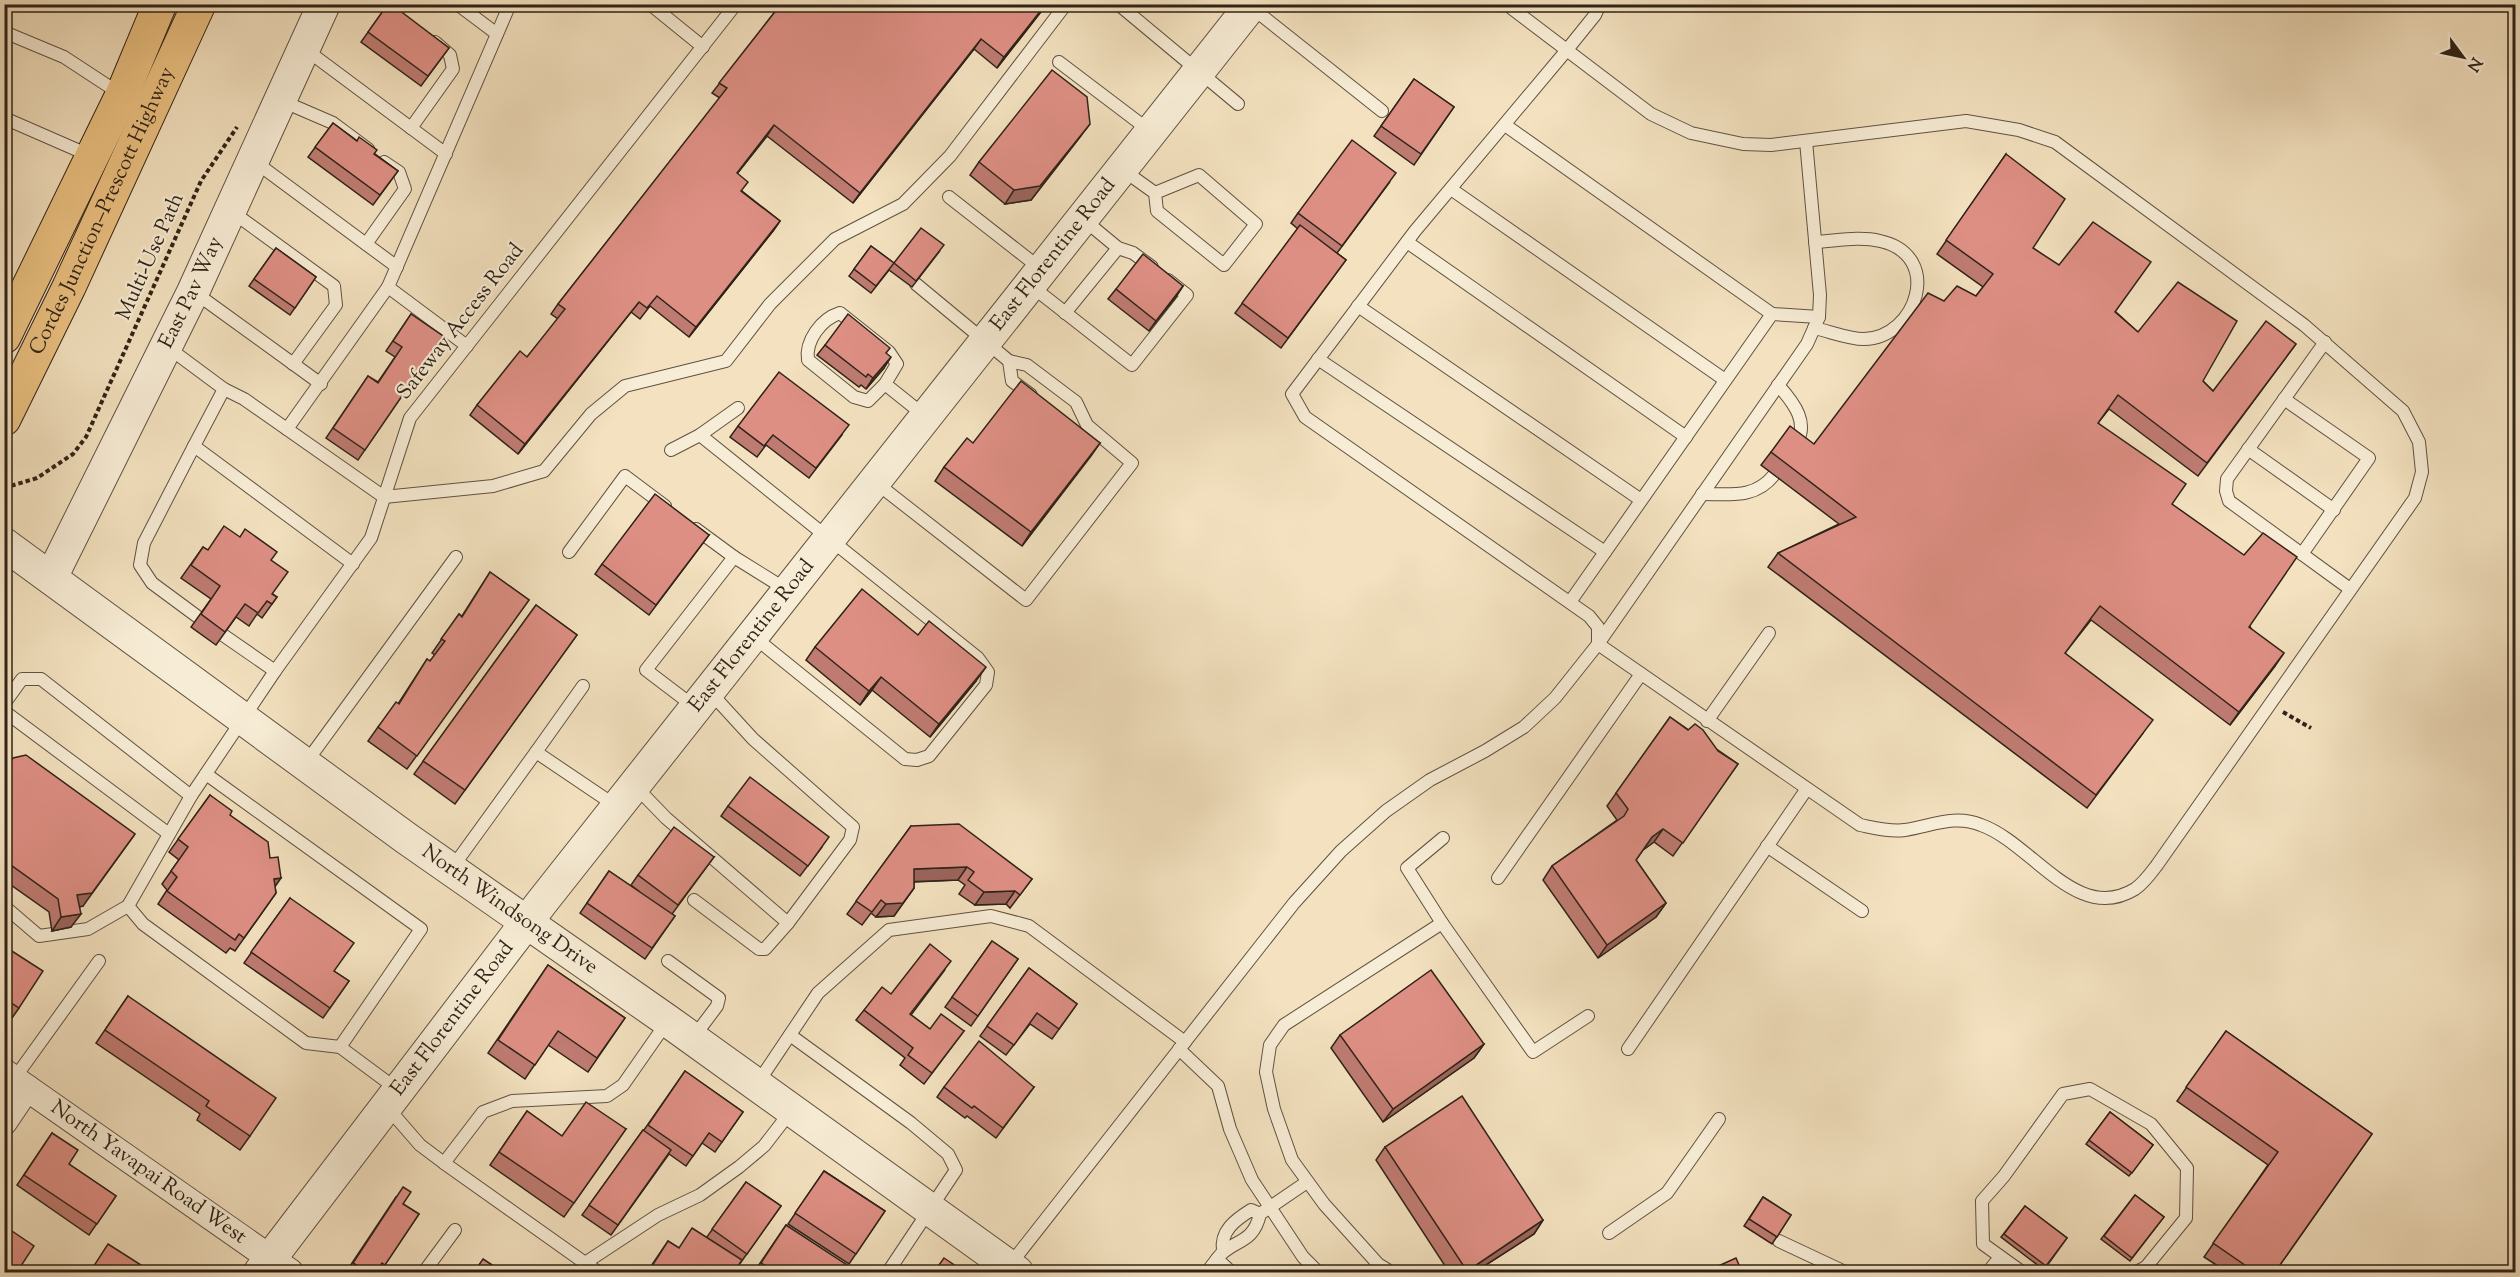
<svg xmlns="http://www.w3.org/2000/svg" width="2520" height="1277" viewBox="0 0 2520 1277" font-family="'Sorts Mill Goudy',serif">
<rect width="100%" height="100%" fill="#f3e1bf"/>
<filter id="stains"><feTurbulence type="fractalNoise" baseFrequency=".00333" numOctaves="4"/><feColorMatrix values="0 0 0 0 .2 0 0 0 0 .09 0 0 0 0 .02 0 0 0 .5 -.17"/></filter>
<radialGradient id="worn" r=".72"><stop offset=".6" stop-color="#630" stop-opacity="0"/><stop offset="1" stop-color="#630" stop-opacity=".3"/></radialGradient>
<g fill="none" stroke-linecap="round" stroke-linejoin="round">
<!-- service casing -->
<g stroke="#605242" stroke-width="14">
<g id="service">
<path d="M457,4L497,34"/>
<path d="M650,4L703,47"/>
<path d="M1118,4L1238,104"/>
<path d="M1506,4L1651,114L1691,133L1743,144L1771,145L1966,121L2019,130L2055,142L2304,325L2403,411L2419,442L2422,472L2415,498L2157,865C2151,873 2144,883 2135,889C2077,925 2032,843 1981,825C1954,814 1932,826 1905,830C1890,832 1875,828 1860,825L1598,644V627L1589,616L1305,417L1292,394L1415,231L1566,51L1595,15L1600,4"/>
<path d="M1251,7L1382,111"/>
<path d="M4,32L64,57L122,95"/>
<path d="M305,49L446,154"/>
<path d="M1059,62L1150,131"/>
<path d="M282,101L333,123L368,149"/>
<path d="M4,118L91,156"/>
<path d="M1505,125L1772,314"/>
<path d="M411,128L453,69L450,55L435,42"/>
<path d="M254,161L397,267"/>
<path d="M1123,170L1155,193L1157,211L1224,265L1256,224L1199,175L1155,193"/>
<path d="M1451,189L1725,380"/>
<path d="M949,197L1041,269"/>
<path d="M231,211L334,286L336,305L293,364"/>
<path d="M1083,219L1118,248L1133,253L1152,267"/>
<path d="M1407,242L1686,437"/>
<path d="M366,244L405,189L399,172L384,162"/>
<path d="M1030,285L1132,365L1187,295L1168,280"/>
<path d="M194,292L321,384"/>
<path d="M1358,306L1641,500"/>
<path d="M840,313L889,352L897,364L885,384L868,401L854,397L808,360C805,341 821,319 840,313Z"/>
<path d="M1065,313L1118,248"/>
<path d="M1814,328C1829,331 1848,339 1864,339C1917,338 1944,255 1880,241C1859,236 1836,241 1815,242"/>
<path d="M2325,342L2227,479L2226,491L2229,501L2350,589"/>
<path d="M166,346L224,389L194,446L353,564"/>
<path d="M467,346L388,287L510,4"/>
<path d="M1318,359L1605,552"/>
<path d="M1009,361L1012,381L1031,395"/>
<path d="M885,384L925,416"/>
<path d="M1778,385C1794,403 1811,424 1794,447"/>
<path d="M224,389L244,399L384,497L493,486L544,471L591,414L625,386L726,361L770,304L835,239L903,204L950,156L1066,4"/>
<path d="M2284,399L2369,458L2302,554"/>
<path d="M287,429L388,287"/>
<path d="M700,435L978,658L988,672L986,685L929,756L917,760L905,759L754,637"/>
<path d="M194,446L144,543L140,565L152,583L198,617"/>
<path d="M2248,449L2334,510"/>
<path d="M671,450L700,435L738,408"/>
<path d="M875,482L1026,600L1132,463L1087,425L1076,402L1027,365L1009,361L916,284"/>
<path d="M1702,494C1730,494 1755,499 1774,475"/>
<path d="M696,529L734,557"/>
<path d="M569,552L625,476L665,506"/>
<path d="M1570,602L1772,314L1819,317"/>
<path d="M223,635L275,671"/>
<path d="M710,692L753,739L853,827L850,840L788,923"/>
<path d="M4,704L22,679H41L191,796"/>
<path d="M696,708L646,670L734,557L787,590"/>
<path d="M4,711L169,834"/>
<path d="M1707,721L1769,633"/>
<path d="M536,752L583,686"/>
<path d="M305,764L456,557"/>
<path d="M206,774L421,929L340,1047"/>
<path d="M635,786L666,818L788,923L765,949H759L694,900"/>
<path d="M1767,846L1862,911"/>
<path d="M452,868L536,752L616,806"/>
<path d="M1498,878L1641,674"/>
<path d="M4,906L39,936L88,929L128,906L191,796L275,671L371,538L410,418L736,4"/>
<path d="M128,906L143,924L306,1043L340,1047L398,1090"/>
<path d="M1442,923L1407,868L1443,838"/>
<path d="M668,961L719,998L717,1006L693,1038"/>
<path d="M790,1035L911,1123L948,1154L956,1170L888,1272"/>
<path d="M1179,1049L1218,1086L1230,1129L1252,1180L1303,1257L1318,1272"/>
<path d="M1628,1049L1806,790"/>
<path d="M14,1079L99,961"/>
<path d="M757,1084L818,993L889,930L991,916L1029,926L1185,1042"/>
<path d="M387,1107L420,1145L444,1163L483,1112L512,1101L607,1096L623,1085L667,1022"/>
<path d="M444,1163L585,1263L658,1215L700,1195L739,1167L764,1146L791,1111"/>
<path d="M1609,1233L1667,1193L1719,1119"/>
<path d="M1779,1241L1845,1272"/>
<path d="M1223,1251C1220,1231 1235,1220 1251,1210L1260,1214"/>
<path d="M1217,1259C1231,1239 1253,1246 1260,1214L1307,1182"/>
<path d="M585,1263L598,1272"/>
<path d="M1009,1266L1294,903L1341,851L1386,811L1430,780L1485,751L1524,727L1555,698L1598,644L1807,344L1819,317L1820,295L1806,141"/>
<path d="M2146,1267L2158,1272"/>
<path d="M424,1272L455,1230"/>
<path d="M1207,1272L1217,1259L1231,1272"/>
<path d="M1391,1272L1378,1264L1324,1204L1292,1160L1274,1109L1266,1072L1270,1045L1284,1025L1442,923L1533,1052L1588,1016"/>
<path d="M1988,1272L2000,1257"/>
<path d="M2022,1272L1983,1244L1982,1201L2004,1176L2063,1094L2090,1089L2151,1124L2187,1168L2186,1218L2146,1267L2136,1272"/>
</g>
</g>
<!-- minor casing -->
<g stroke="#605242" stroke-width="28">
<g id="minor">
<path id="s1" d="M4,1072L290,1272"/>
<path d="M4,1122L27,1088"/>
</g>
</g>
<!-- tertiary casing -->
<g stroke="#605242" stroke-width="34">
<g id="tertiary">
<path id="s2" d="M4,544L406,838L668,1021L1017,1272"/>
<path id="s3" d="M51,578L193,292L324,4"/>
<path id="s4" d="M260,1272L542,902L1252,4"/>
</g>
</g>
<!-- primary casing -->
<g stroke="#2f2318" stroke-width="35">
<g id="primary">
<path d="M4,337L122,95L160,4"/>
<path id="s5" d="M4,419L69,287L199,4"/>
</g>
</g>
<!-- path -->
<g stroke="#2f2318" stroke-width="4" stroke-dasharray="4.5 3" stroke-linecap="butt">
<path d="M4,488L37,478L73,454L86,437L201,181L237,127"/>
<path d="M2283,712L2311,728"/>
</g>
<!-- service -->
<use href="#service" stroke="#f7ecd5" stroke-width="12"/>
<!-- minor -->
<use href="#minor" stroke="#f7ecd5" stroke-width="26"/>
<!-- tertiary -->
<use href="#tertiary" stroke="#f7ecd5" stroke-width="32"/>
<!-- primary -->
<use href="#primary" stroke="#eac080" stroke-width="33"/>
</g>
<!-- wall -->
<g fill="#bf7b72" stroke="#2f2318" stroke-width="1.5">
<path d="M388,4L449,48L421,86L361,42Z"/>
<path d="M781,4H1047L997,68L974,49L853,203L767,136L737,174L742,191L780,221L773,231L689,337L650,306L640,319L631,312L518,454L470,415L477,405L527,357L558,319L551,314L558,304L720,98L712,93Z"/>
<path d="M1414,79L1454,107L1414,165L1374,136Z"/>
<path d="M333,123L398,171L373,205L308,157Z"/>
<path d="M1080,137L1031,200L1005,204L970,175L979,162Z"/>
<path d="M2006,154L2033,248L2116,312L2138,332L2203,381L2213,391L2296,344L2198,476L2109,409L2098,423L2172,504L2275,666L2230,725L2091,620L2065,653L2143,733L2087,808L1768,567L1778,553L1839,524L1761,465L1771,452L1814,444L1944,301L1976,296L1983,287L1937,254Z"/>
<path d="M1389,183L1337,253L1346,260L1281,348L1235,313L1298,229L1291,223L1298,213Z"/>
<path d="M871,246L894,263L939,252L912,287L889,270L871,293L849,276Z"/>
<path d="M276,248L316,277L290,315L249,286Z"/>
<path d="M1183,286L1149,331L1108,299L1116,289Z"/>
<path d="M411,314L443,336L358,460L326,438L368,376L378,382L395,357L386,351Z"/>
<path d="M825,345L886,354L884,368L866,389L861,385L859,387L817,355Z"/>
<path d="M738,426L842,435L809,478L766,445L757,457L730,437Z"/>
<path d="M973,443H1100L1022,546L935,481L944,467Z"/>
<path d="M709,535L649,615L595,574L602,564Z"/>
<path d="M203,547L277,597L262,618L257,614L249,626L236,617L216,645L191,627L211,599L181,578Z"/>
<path d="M490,572L529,600L407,769L368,741L378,727L398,704L427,659L430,661L435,655L432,653L459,614L462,616Z"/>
<path d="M536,605L577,635L455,804L414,774Z"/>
<path d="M918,635L976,681L930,737L872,690L860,705L806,660L815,647Z"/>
<path d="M1670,717L1738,764L1673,856L1654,842L1643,850L1636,860L1666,903L1656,917L1598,958L1543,880L1552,866L1617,820L1607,806Z"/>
<path d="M4,770L83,906L79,907L71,927L52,931L49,912L4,880Z"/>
<path d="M210,795L230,815L275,887L276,893L235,951L230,948L226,953L158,904L167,890L162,884L179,860L169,852Z"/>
<path d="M728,806L822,847L800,876L721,816Z"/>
<path d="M911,826L1032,879L1010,908L1006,904L975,905L959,894L965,885L958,880L914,882V888L894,916L876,917L871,913L862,925L847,914Z"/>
<path d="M714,857L672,914L675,916L645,959L580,913L609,871L640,892L631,885L638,875Z"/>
<path d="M290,898L334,971L349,981L323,1018L244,963Z"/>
<path d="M992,941L1018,959L971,1026L945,1007Z"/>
<path d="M4,946L19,1008L12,1018L4,1013Z"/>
<path d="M548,965L625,1018L588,1072L548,1045L525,1079L488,1053Z"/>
<path d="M1029,968L1077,1004L1052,1039L1030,1024L1006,1055L980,1036Z"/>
<path d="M944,971L911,1015L930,1029L964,1031L924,1084L900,1065L905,1058L856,1020L864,1010L891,994Z"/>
<path d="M128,996L250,1136L240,1150L197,1120L200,1114L96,1043Z"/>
<path d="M2226,1031L2372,1134L2275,1272H2227L2204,1257L2268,1165L2177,1101Z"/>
<path d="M1340,1035L1484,1044L1474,1058L1383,1122L1331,1048Z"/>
<path d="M685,1071L743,1112L715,1152L702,1143L686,1166L669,1154L611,1235L582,1215L643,1130H644Z"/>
<path d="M944,1087H1034L996,1138L967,1116L965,1118L937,1097Z"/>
<path d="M527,1111L562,1136L626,1129L564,1217L490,1165Z"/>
<path d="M2110,1112L2153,1145L2129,1176L2086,1144Z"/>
<path d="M52,1133L69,1164L116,1196L89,1235L17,1185Z"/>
<path d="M1385,1147L1543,1220L1534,1234L1475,1272H1449L1376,1160Z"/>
<path d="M824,1171L885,1211L849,1264L788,1224Z"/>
<path d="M746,1182L781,1206L734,1272H647L668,1241L679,1248L707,1237Z"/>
<path d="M2135,1195L2164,1217L2130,1261L2101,1239Z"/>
<path d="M396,1197L403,1204L419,1214L380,1272H346Z"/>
<path d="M1763,1197L1791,1215L1772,1244L1744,1226Z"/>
<path d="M2025,1206L2067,1238L2044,1270L2001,1237Z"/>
<path d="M786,1225L853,1272H754Z"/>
</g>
<!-- shaded-wall -->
<g fill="#9b645c" stroke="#2f2318" stroke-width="1.5">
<path d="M1046,4H1047L997,68L1004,57Z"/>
<path d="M981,39L974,49L853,203L860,193Z"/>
<path d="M1090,124L1031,200L1005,204L1014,190Z"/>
<path d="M774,125L767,136L729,183L737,173Z"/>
<path d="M780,221L773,231L689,337L696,327Z"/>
<path d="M1183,286L1176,297L1149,331L1156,321Z"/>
<path d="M639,302L631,312L518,454L525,444Z"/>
<path d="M891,357L884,368L866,389L873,378Z"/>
<path d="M1100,443L1091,456L1022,546L1031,532Z"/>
<path d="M2284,653L2275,666L2230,725L2239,712Z"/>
<path d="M986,667L976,681L930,737L939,724Z"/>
<path d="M881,677L872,690L860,705L869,691Z"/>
<path d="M1663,829L1654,842L1643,850L1652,837Z"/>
<path d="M135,834L83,906L68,909L77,895Z"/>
<path d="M967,867L958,880L904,882L914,869Z"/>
<path d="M281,878L272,891L274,879Z"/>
<path d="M914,888L894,916L876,917L886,904Z"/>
<path d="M1015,891L1006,904L975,905L984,892Z"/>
<path d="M1666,903L1656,917L1598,958L1607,945Z"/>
<path d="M81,914L71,927L52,931L61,917Z"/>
<path d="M1484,1044L1474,1058L1383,1122L1393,1109Z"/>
<path d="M1543,1220L1534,1234L1475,1272H1466Z"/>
</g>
<!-- building -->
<g fill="#de8f84" stroke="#2f2318" stroke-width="1.5">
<path d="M388,4H391L449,48L428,76L368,32Z"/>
<path d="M781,4H1046L1004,57L981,39L860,193L774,125L737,173L748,182L741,191L780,221L696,327L657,296L647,308L639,302L525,444L477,405L520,351L527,357L565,309L558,304L727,88L719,83Z"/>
<path d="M1052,70L1087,97L1090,124L1040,186L1014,190L979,162Z"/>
<path d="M1414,79L1454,107L1421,154L1381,126Z"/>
<path d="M333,123L357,141L359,137L377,150L374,154L398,171L380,195L315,147Z"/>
<path d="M4,135L10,138L4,148Z"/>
<path d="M1352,140L1396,173L1342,246L1298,213Z"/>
<path d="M2006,154L2065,199L2033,248L2059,265L2093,222L2151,262L2115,312L2138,332L2178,282L2237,321L2203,381L2213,391L2266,321L2296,344L2207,463L2118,395L2098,423L2186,484L2172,504L2244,555L2263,533L2297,557L2249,627L2284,653L2239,712L2100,606L2065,653L2153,720L2096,795L1778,553L1856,517L1771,452L1790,426L1814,444L1928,293L1944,301L1957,286L1976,296L1993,274L1946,240Z"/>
<path d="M1300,225L1346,260L1288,338L1242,303Z"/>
<path d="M921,228L944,245L916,281L894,263L876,286L854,269L871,246L894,263Z"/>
<path d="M276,248L316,277L295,308L254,279Z"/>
<path d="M1143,254L1183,286L1156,321L1116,289Z"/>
<path d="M411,314L443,336L365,450L333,428L368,376L378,383L402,347L393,341Z"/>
<path d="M848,314L890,348L886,353L891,357L873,378L868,374L866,377L825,345Z"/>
<path d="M779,372L849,425L816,468L773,435L764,446L738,426Z"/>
<path d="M1021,381L1100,443L1031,532L944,467L967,438L973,443Z"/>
<path d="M655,494L709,535L656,605L602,564Z"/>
<path d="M224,526L240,537L245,529L277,552L271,560L288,572L272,594L277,597L272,604L267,601L258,613L245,604L225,632L201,614L220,586L191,565L203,547L208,550Z"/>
<path d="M490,572L529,600L417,756L378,727L396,702L399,704L427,659L430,661L445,641L441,639L459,614L462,617Z"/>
<path d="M862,589L918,635L929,621L986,667L939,724L881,677L869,691L815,647Z"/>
<path d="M536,605L577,635L465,790L423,761Z"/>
<path d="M1670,717L1688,730L1695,724L1703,730L1718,751L1738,764L1683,843L1663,829L1652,837L1636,860L1666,903L1607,945L1552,866L1624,816L1628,809L1616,793Z"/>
<path d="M26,755L135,834L92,893L77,895L81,914L61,917L58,899L4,860V770L13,758Z"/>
<path d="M750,777L829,837L808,866L728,806Z"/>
<path d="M210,795L232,811L230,815L268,842L270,858L278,857L281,878L274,879L276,893L244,938L239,934L235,940L167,891L177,877L171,871L188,847L178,839Z"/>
<path d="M959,824L1032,879L1020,895L1015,891L984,892L968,880L974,872L967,867L914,869V888L903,903L886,904L881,900L872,912L856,901L911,826Z"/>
<path d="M674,827L714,857L678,905L638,875Z"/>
<path d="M609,871L675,916L652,948L587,903Z"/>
<path d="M290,898L354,943L334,971L349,981L330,1008L251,952Z"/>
<path d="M992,941L1018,959L978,1016L952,997Z"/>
<path d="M930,944L951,961L910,1014L930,1029L941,1014L964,1031L932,1073L908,1055L913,1048L864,1010L882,987L891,994Z"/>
<path d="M4,946L43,971L19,1008L4,998Z"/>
<path d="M548,965L625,1018L597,1058L558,1031L535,1065L498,1040Z"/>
<path d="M1029,968L1077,1004L1059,1029L1037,1013L1014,1045L987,1026Z"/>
<path d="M1431,970L1484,1044L1393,1109L1340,1035Z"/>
<path d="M128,996L276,1098L250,1136L206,1106L209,1101L105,1030Z"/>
<path d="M2226,1031L2372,1134L2275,1272H2255L2213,1243L2278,1152L2186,1087Z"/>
<path d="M979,1041L1034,1087L1003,1128L974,1106L972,1108L944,1087Z"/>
<path d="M685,1071L743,1112L722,1142L709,1133L693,1156L648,1125Z"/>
<path d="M1462,1096L1543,1220L1467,1271L1385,1147Z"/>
<path d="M586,1102L626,1129L574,1203L499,1152L527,1111L562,1136Z"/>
<path d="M2110,1112L2153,1145L2132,1173L2089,1140Z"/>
<path d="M643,1130L671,1150L618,1225L589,1205Z"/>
<path d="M52,1133L78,1150L69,1164L116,1196L97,1224L24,1175Z"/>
<path d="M824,1171L885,1211L856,1254L795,1213Z"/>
<path d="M746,1182L781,1206L747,1254L712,1229Z"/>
<path d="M403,1187L411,1192L403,1204L419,1214L385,1265L382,1263L376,1272H367L353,1263Z"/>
<path d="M2135,1195L2164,1217L2132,1258L2104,1236Z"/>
<path d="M1763,1197L1791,1215L1777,1237L1749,1219Z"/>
<path d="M2025,1206L2067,1238L2046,1266L2004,1234Z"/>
<path d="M786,1225L855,1270L853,1272H776L761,1263Z"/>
<path d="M6,1227L34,1246L17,1272H8L4,1270V1230Z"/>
<path d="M692,1228L742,1260L734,1272H662L652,1266L668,1241L679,1248Z"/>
<path d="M108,1244L141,1265L136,1272H90Z"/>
<path d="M944,1258L965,1272H934Z"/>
<path d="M1736,1258L1742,1272H1705Z"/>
<path d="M483,1259L503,1272H474Z"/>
</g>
<g text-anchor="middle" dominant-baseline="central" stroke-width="4.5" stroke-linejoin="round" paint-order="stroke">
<!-- street labels -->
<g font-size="21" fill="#2f2318" stroke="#f7ecd5">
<text stroke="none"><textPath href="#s5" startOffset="230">Cordes Junction–Prescott Highway</textPath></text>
<text stroke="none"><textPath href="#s4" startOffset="1290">East Florentine Road</textPath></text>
<text transform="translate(151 257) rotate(-66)">Multi-Use Path</text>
<text stroke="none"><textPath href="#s3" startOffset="318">East Pav Way</textPath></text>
<text transform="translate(461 322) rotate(-52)">Safeway Access Road</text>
<text stroke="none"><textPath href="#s4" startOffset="804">East Florentine Road</textPath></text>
<text stroke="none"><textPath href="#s2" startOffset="624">North Windsong Drive</textPath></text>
<text stroke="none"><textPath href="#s4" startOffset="318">East Florentine Road</textPath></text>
<text stroke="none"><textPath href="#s1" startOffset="176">North Yavapai Road West</textPath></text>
</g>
</g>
<!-- margin -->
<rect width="2520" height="1277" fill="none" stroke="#f3e1bf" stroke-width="24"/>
<rect x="6" y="6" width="2508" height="1265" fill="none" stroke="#2f2318" stroke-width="3"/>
<rect x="12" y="12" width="2496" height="1253" fill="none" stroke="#2f2318" stroke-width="1.5"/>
<!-- north arrow -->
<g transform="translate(2463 57) rotate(123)" stroke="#f7ecd5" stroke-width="4.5" paint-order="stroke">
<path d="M0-4.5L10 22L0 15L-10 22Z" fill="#2f2318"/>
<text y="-9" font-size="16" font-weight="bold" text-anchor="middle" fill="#2f2318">N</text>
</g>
<rect width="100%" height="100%" filter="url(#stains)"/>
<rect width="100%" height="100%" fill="url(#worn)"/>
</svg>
